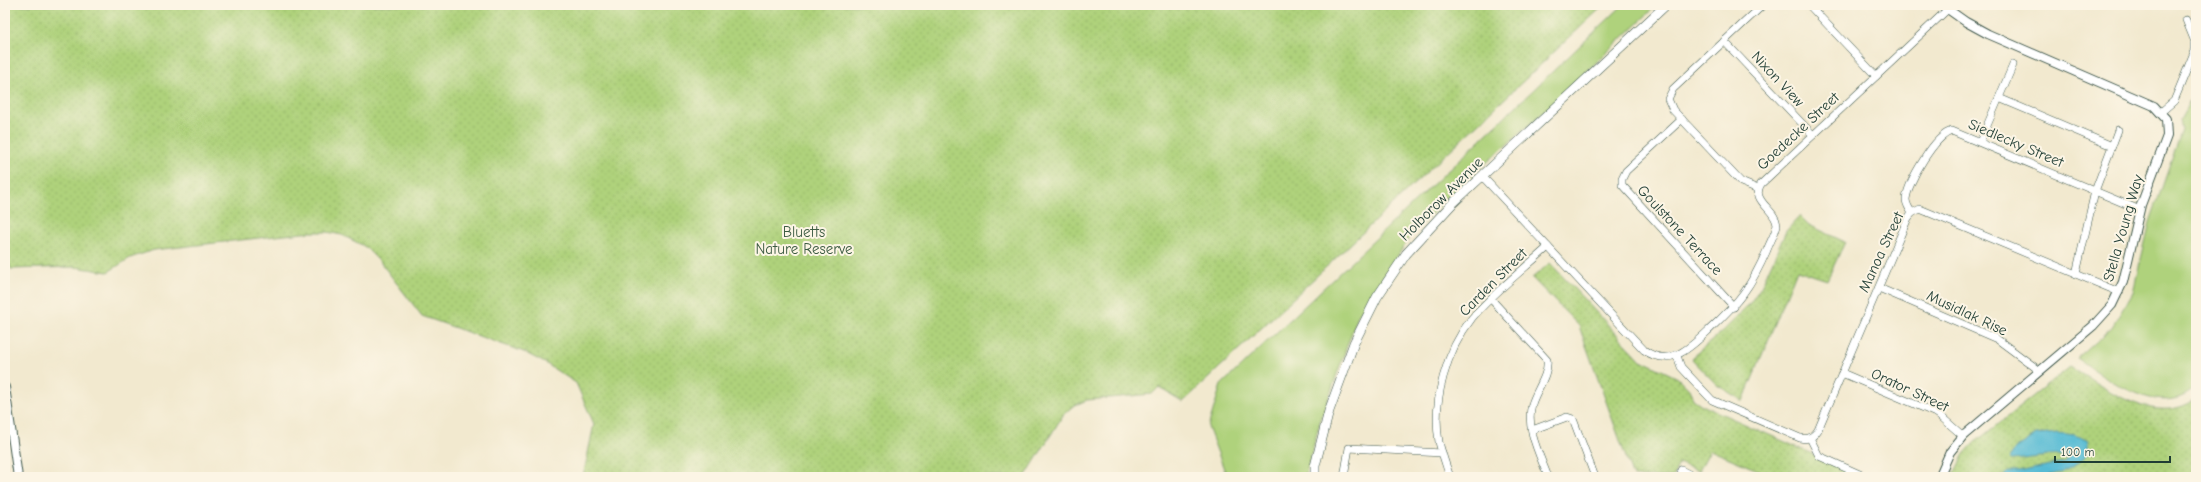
<svg xmlns="http://www.w3.org/2000/svg" width="2201" height="482" viewBox="0 0 2201 482" font-family="'Comic Neue',sans-serif">
<defs>
<pattern id="park-dots" width="8" height="8" patternUnits="userSpaceOnUse"><rect width="8" height="8" fill="#afd27b"/><path d="M2 2h.1M6 6h.1" fill="none" stroke="#96b56b" stroke-width="1.8" stroke-linecap="round"/></pattern>
</defs>
<rect width="100%" height="100%" fill="#fcf5e5"/>
<filter id="ink" filterUnits="userSpaceOnUse"><feTurbulence type="fractalNoise" baseFrequency=".025" numOctaves="2"/><feDisplacementMap in="SourceGraphic" scale="8" xChannelSelector="R" yChannelSelector="G"/><feConvolveMatrix kernelMatrix="1 2 1 2 8 2 1 2 1" color-interpolation-filters="sRGB"/></filter>
<filter id="wash" filterUnits="userSpaceOnUse"><feTurbulence type="fractalNoise" baseFrequency=".012" numOctaves="4" result="noise"/><feDisplacementMap in="SourceGraphic" scale="16" xChannelSelector="R" yChannelSelector="G"/><feGaussianBlur stdDeviation="0.9" result="paint"/><feColorMatrix in="noise" values="0 0 0 0 0 0 0 0 0 0 0 0 0 0 0 0 0 1.4 0 .05"/><feComposite in="paint" operator="in"/></filter>
<g filter="url(#wash)">
<rect width="100%" height="100%" fill="#f2e9cf"/>
<!-- grass -->
<g fill="#afd27b" stroke="#678858">
<path d="M1623,5H1657L1548,108L1448,197L1413,233L1358,315L1320,422L1305,477H1227L1208,427L1221,385Z"/>
<path d="M2196,90V387C2161,421 2109,379 2077,358L2112,327L2133,292L2150,222L2182,130L2180,119Z"/>
</g>
<!-- park -->
<g fill="url(#park-dots)" stroke="#678858">
<path d="M5,5H1604L1183,402L1159,387L1152,394L1087,400L1073,406L1063,415L1025,477H583L594,424L576,383L545,363L524,352L422,316L381,263L364,246L342,235L327,232H311L154,250L130,258L108,272L75,267L11,269L5,255Z"/>
<path d="M1800,216L1809,225L1845,242L1827,280L1797,270L1743,401L1717,385L1691,358L1723,331L1748,306L1761,287L1786,231Z"/>
<path d="M1550,263L1641,360L1678,378L1689,389L1693,399L1702,405L1864,477H1774L1710,450L1699,471L1679,463L1673,477H1633L1579,326L1532,278Z"/>
<path d="M2070,367C2106,388 2155,428 2196,399V477H1952L1964,454L1974,443Z"/>
</g>
<!-- water -->
<path fill="#56bbd4" stroke="#3a7c84" d="M2058,433L2076,435L2088,441V454C2059,480 2040,477 2003,477L2007,472H2019L2064,462L2068,457C2062,452 2023,460 2011,460L2009,458L2015,449L2036,435Z"/>
</g>
<g filter="url(#ink)">
<g fill="none" stroke-linecap="round" stroke-linejoin="round">
<!-- minor casing -->
<g stroke="#3f574b" stroke-width="8">
<g id="minor">
<path d="M1809,5L1876,76"/>
<path d="M1724,41L1813,135"/>
<path d="M1999,98L2112,146L2118,130"/>
<path d="M2161,112L2174,101L2195,50V42L2186,20"/>
<path d="M1682,119L1626,171L1622,179V185L1734,307"/>
<path d="M1980,142L2013,65"/>
<path d="M1482,176L1644,350C1670,369 1691,347 1710,329C1739,302 1751,287 1767,250C1770,242 1775,234 1777,225C1776,209 1750,201 1761,184L1948,9"/>
<path d="M1758,189L1741,182L1673,110L1668,99L1673,89L1763,5"/>
<path d="M1912,213C1909,208 1906,205 1906,199C1908,182 1935,135 1952,131L2140,210"/>
<path d="M2076,274L2095,191L2112,146"/>
<path d="M1879,288L1997,339L2040,371"/>
<path d="M1491,299L1547,360C1549,375 1536,390 1532,404C1525,428 1540,455 1548,477"/>
<path d="M1677,356L1681,367L1712,400L1800,438C1808,440 1814,437 1818,430L1908,218L1912,213L1920,209L2119,292"/>
<path d="M1842,373L1938,414L1963,436"/>
<path d="M1532,430L1567,417L1573,419L1595,477"/>
<path d="M1810,438L1819,456L1866,477"/>
<path d="M1681,470L1691,475L1689,477"/>
<path d="M1344,477L1349,448L1442,453"/>
<path d="M1450,477C1446,465 1442,454 1439,442C1432,401 1446,351 1472,318C1494,292 1523,270 1548,247"/>
</g>
</g>
<!-- tertiary casing -->
<g stroke="#3f574b" stroke-width="10">
<g id="tertiary">
<path d="M5,387L18,477"/>
<path d="M1939,477L1950,452L1963,436L2093,326L2112,305L2123,282L2141,205L2167,136L2166,119L2154,106L1988,34L1966,22L1942,5"/>
</g>
</g>
<!-- secondary casing -->
<g stroke="#3f574b" stroke-width="10">
<path id="secondary" d="M1315,477V466L1329,411L1354,343L1377,297L1406,254L1453,203L1666,5"/>
</g>
<!-- minor -->
<use href="#minor" stroke="#fff" stroke-width="7"/>
<!-- tertiary -->
<use href="#tertiary" stroke="#fff" stroke-width="8"/>
<!-- secondary -->
<use href="#secondary" stroke="#fff" stroke-width="9"/>
</g>
</g>
<g text-anchor="middle" dominant-baseline="central" stroke-width="4" stroke-linejoin="round" paint-order="stroke">
<!-- street labels -->
<g font-size="15" fill="#1f3d34" stroke="#fcf5e5">
<text transform="translate(1778 79) rotate(47)">Nixon View</text>
<text transform="translate(1798 131) rotate(-43)">Goedecke Street</text>
<text transform="translate(2016 143) rotate(23)">Siedlecky Street</text>
<text transform="translate(1441 199) rotate(-45)">Holborow Avenue</text>
<text transform="translate(2123 228) rotate(-74)">Stella Young Way</text>
<text transform="translate(1680 230) rotate(47)">Goulstone Terrace</text>
<text transform="translate(1881 252) rotate(-65)">Manoa Street</text>
<text transform="translate(1493 282) rotate(-45)">Carden Street</text>
<text transform="translate(1967 313) rotate(25)">Musidlak Rise</text>
<text transform="translate(1910 390) rotate(25)">Orator Street</text>
</g>
<!-- park labels -->
<g font-size="15" fill="#3c5b42" stroke="#fcf5e5">
<text x="804" y="232">Bluetts<tspan x="804" dy="17">Nature Reserve</tspan></text>
</g>
</g>
<!-- margin -->
<rect width="2201" height="482" fill="none" stroke="#fcf5e5" stroke-width="20"/>
<!-- scale -->
<path d="M2055 456v6h115v-6" fill="none" stroke="#1f3d34" stroke-width="2"/>
<text x="2061" y="456" font-size="12" fill="#1f3d34" stroke="#fcf5e5" stroke-width="3" paint-order="stroke">100 m</text>
</svg>
